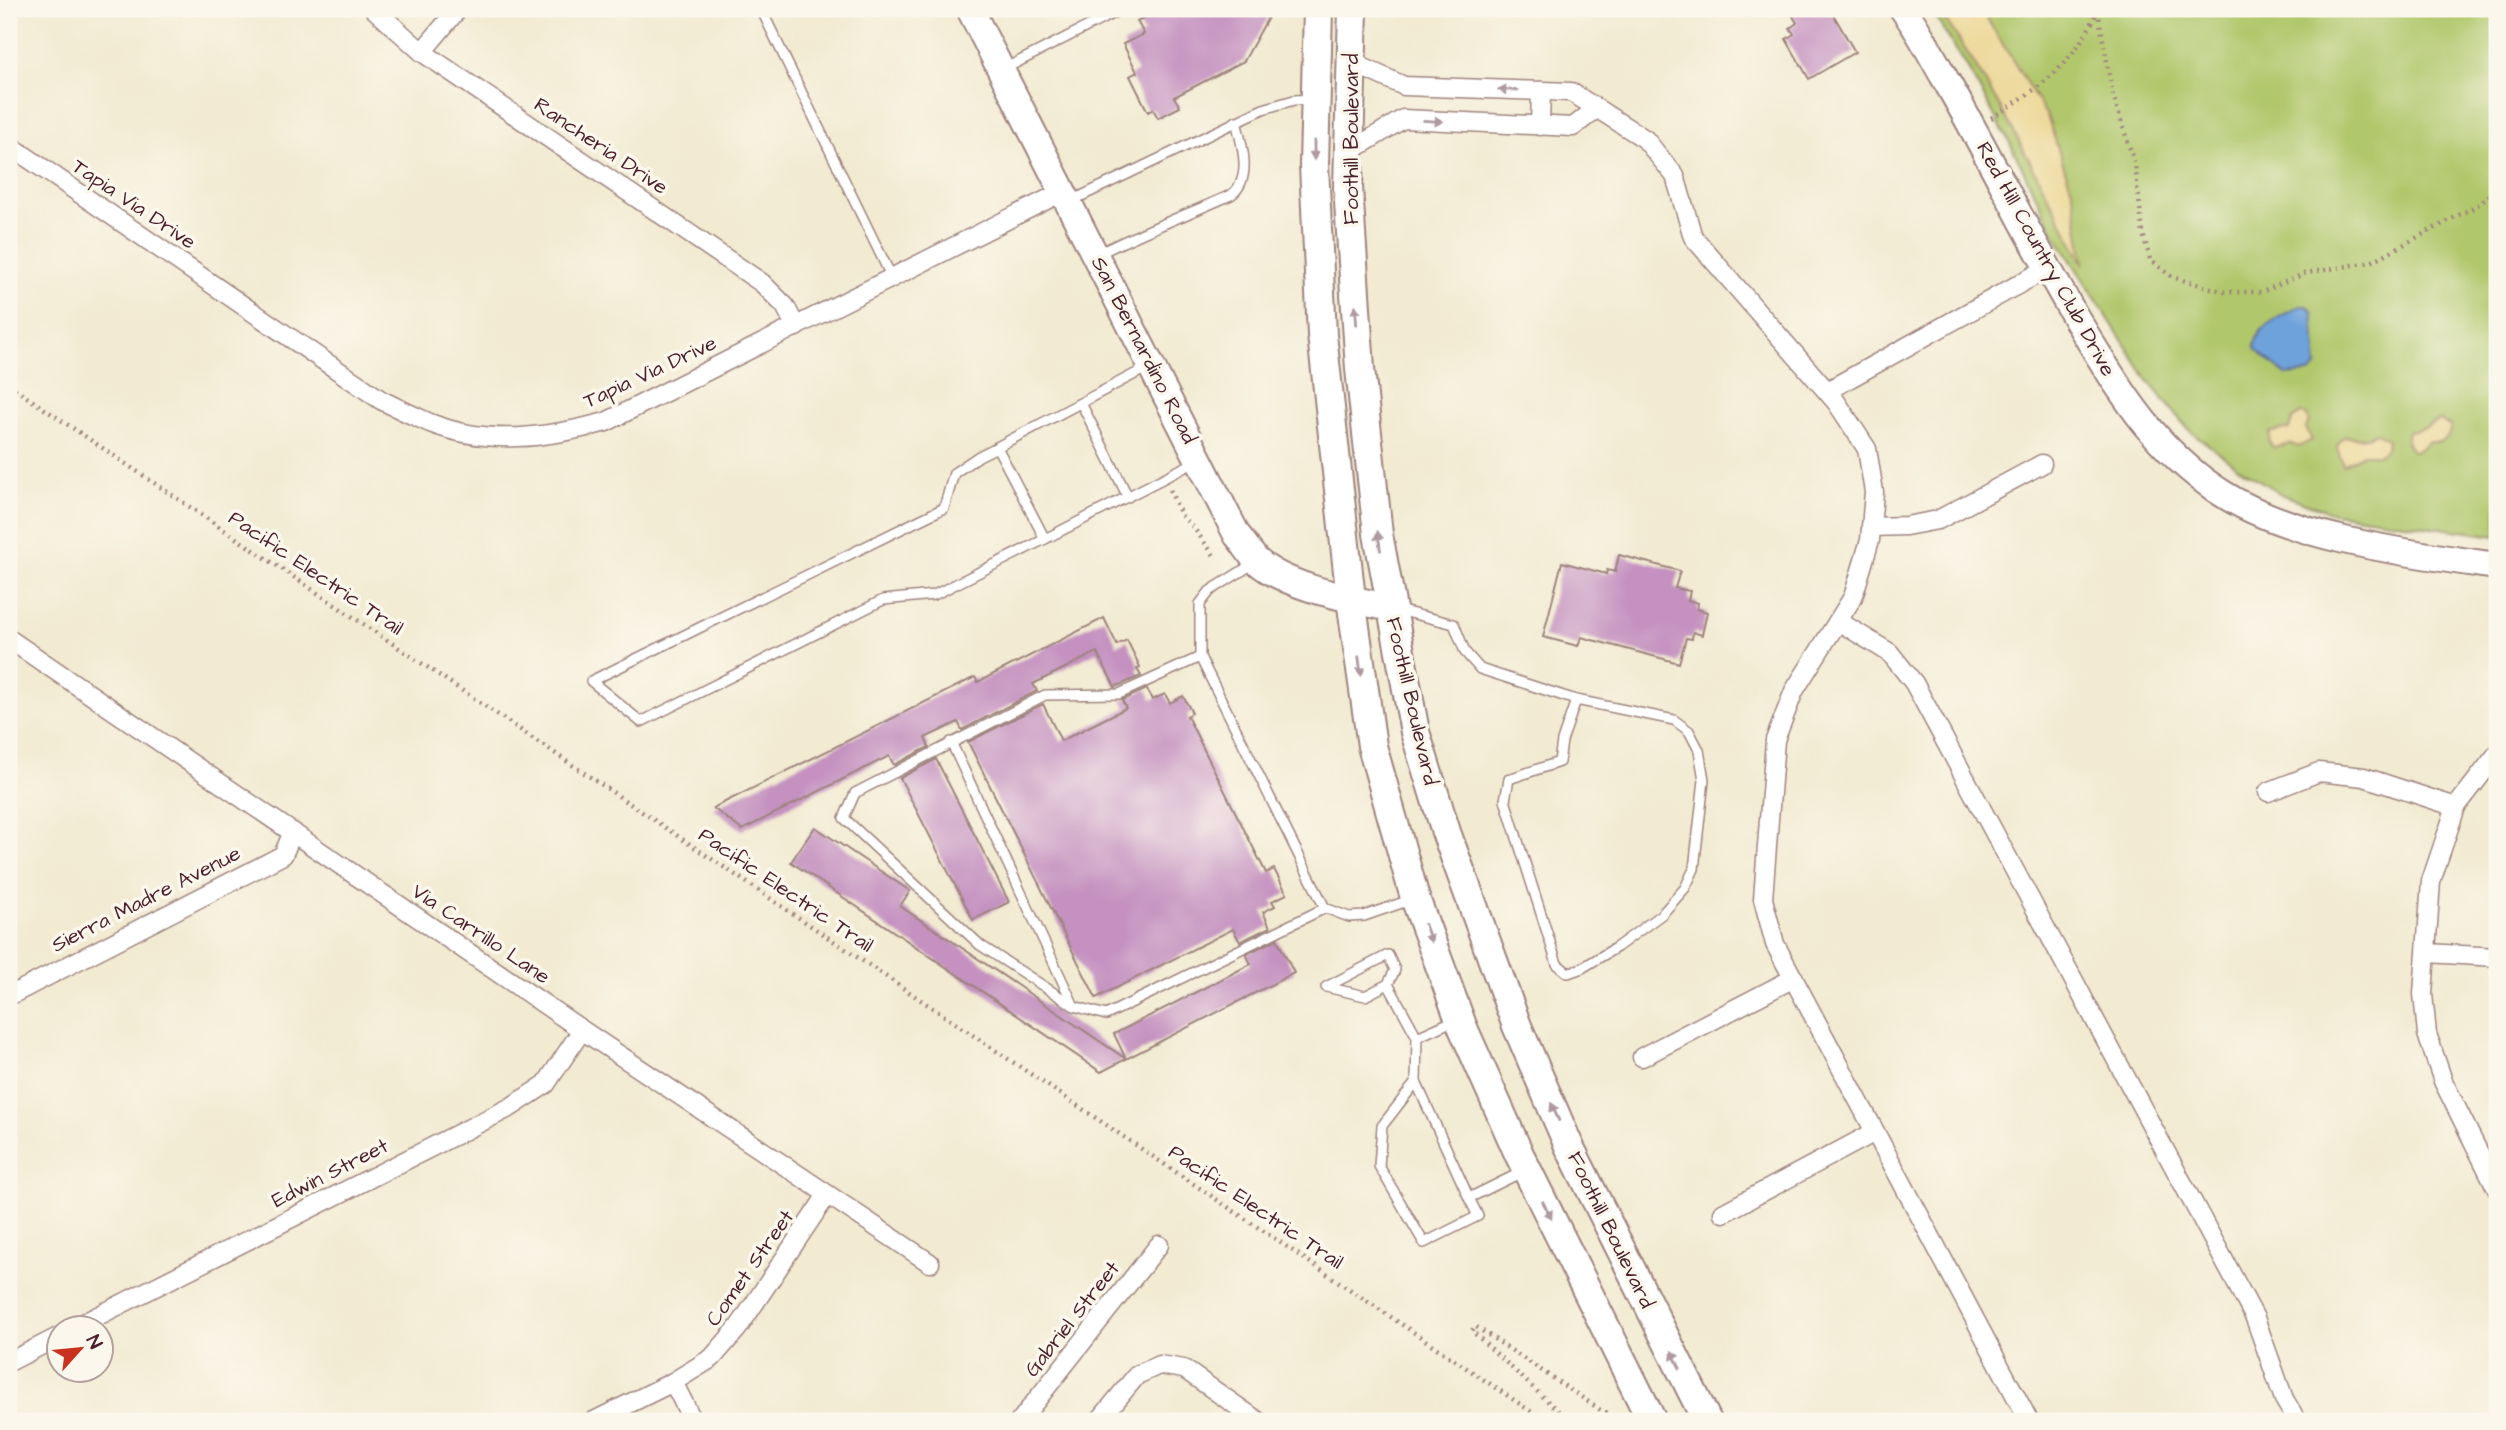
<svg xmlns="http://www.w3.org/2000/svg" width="2506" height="1430" viewBox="0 0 2506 1430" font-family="'Architects Daughter',sans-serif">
<rect width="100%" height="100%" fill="#fbf7ec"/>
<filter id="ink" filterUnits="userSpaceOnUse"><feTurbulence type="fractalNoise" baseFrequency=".0143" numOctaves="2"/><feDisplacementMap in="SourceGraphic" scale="14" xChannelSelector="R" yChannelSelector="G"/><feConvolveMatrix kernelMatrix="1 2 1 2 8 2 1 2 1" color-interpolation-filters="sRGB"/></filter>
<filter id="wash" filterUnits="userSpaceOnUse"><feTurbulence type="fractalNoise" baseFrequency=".00686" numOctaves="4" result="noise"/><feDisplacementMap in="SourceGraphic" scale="28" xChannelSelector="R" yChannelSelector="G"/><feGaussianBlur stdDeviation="1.57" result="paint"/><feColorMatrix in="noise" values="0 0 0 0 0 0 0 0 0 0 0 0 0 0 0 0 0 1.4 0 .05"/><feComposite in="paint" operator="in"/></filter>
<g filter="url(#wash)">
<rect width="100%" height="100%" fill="#f2ead1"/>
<!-- green -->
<path fill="#b1c76c" stroke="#7e734c" stroke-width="2" d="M1930,9H2497V536L2333,513L2283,495L2235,465L2188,429L2149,382L2056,237L2011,145L1966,65Z"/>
<!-- sand -->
<g fill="#eeda9e" stroke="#9c7c64" stroke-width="2">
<path d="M1938,9H1981L2047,116L2073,193L2084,264C2038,178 1995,89 1938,9Z"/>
<path d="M2301,414L2307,415L2309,421L2306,428L2312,440L2299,447L2291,444L2273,448L2269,442L2270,432L2289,429L2292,420Z"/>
<path d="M2440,420L2451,426L2448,437L2440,442H2428L2417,451L2411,450L2406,442L2408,431L2424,428Z"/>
<path d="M2377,433L2387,439L2386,449L2379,454H2363L2343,465L2337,448C2341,429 2352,440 2366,437C2369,436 2373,434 2377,433Z"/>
</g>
<!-- water -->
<path fill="#6ea2db" stroke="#5c6083" stroke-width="2" d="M2300,306H2308L2313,312L2317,367L2310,373L2286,375L2255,349C2253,327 2283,315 2300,306Z"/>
<g id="blocks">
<!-- building -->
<g fill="#c491c0">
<path d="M1161,9L1270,14L1244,61L1174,97L1180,107L1158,118L1153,109L1148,112L1130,76L1137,72L1123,44L1144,34L1137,21Z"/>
<path d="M1789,9H1830L1855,52L1809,79L1786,39L1794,34L1790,28L1797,23Z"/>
<path d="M1619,555L1680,571L1675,588L1690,591L1688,600L1698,603L1697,609L1707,612L1702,635L1693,632L1692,639L1686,638L1679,663L1581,637L1578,646L1543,637L1562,562L1606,574L1607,570L1615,572Z"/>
<path d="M1104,618L1117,645L1127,640L1140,667L1137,669L1141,676L1115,687L1097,652L1033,684L1037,691L962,730L958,722L925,738L929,747L894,765L889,756L742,830L713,808L975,677L978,682Z"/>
<path d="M1147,689L1152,700L1165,694L1170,703L1183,696L1192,713L1187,716L1266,873L1274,869L1287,894L1272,901L1275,906L1263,912L1270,927L1240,942L1233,929L1096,998L968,742L1043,704L1061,741L1126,708L1122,700Z"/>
<path d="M936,759L1009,902L973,920L900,778Z"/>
<path d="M815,827L910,891L900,906L1126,1059L1101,1072L791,862Z"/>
<path d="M1277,939L1294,973L1126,1059L1114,1034L1251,964L1246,954Z"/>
</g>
</g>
</g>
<g filter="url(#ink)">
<use href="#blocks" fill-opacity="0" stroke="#9e847e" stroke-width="2"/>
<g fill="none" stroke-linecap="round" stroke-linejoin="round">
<!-- lane casing -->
<g stroke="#9e847e" stroke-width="12">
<g id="lane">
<path d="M761,9L892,278"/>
<path d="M1002,70L1122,9"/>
<path d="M1069,202L1263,109L1294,100L1313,99"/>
<path d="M1098,254C1141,232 1186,215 1231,195C1253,179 1242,144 1236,121"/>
<path d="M1150,366L997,447L1045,539L1195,462"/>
<path d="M1081,403L1128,497"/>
<path d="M997,447L979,456L954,473L944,508L591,681L641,722L883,600L934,595L1045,539"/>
<path d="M1256,562L1210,591L1200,604V657L1119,694L1045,695L855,793L844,818L980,945L1074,1006L1106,1015L1325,908L1349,917L1364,916L1413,899"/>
<path d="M1398,610L1454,624L1465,652L1480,669L1576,700L1674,720L1689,731L1699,750L1704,780L1694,869L1685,888L1662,914L1617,947L1582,968L1568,973L1557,964L1505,800L1509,779L1559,762L1562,741L1576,700"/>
<path d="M1200,657L1325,908"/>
<path d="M951,742L1073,1004"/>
<path d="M1388,984L1365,996L1326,987L1388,955L1395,970L1388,984L1417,1037"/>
<path d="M1455,1020L1417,1037L1416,1082L1469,1198L1522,1172"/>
<path d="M1416,1082L1382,1126L1379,1166L1424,1243L1478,1216L1469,1198"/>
</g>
</g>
<!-- street casing -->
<g stroke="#9e847e" stroke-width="21">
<g id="street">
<path d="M374,9L422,52L762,283L785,306L796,327"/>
<path d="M422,52L458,9"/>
<path d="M1351,62L1404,86L1571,92L1645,139L1675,176L1693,237L1837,403L1867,449L1874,492L1870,540L1853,597L1794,691L1775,740L1763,899L1775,944L2029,1421"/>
<path d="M1540,126L1541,91"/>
<path d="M9,145L381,400C397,408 414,416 430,423C488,446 547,438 606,422L1064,191"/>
<path d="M1349,152L1403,119L1573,127L1596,109"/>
<path d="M1827,391L2048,268"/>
<path d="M1871,527L1906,526L1938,520L2042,464"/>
<path d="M1838,621L1890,653L1914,683L2255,1318L2284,1399L2297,1421"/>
<path d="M9,639L582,1030L930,1263"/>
<path d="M2497,754L2456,807L2431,881L2423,994L2427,1034L2443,1081L2497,1189"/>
<path d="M2268,792L2319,772L2364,777L2456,807"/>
<path d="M2427,953L2497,957"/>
<path d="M9,996L283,855L293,832"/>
<path d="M1642,1057L1794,978"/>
<path d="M1723,1213L1875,1132"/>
<path d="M74,1328L511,1107L546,1084L582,1030"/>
<path d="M9,1362L60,1336"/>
<path d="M673,1382L693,1421"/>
<path d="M594,1421L673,1382L712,1358L738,1328L827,1195"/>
<path d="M1020,1421L1159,1245"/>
<path d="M1099,1421L1137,1375L1159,1365L1184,1369L1258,1421"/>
</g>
</g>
<!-- secondary casing -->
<g stroke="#9e847e" stroke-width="30">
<g id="secondary">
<path d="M970,9L1237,535C1244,543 1250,554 1257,561C1287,588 1352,599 1390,608"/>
<path d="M1903,9C1919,30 1931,55 1944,77C1994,163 2036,253 2088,338C2124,398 2158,450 2217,490C2289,539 2412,554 2497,566"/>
</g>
</g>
<!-- primary casing -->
<g stroke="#9e847e" stroke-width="32">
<g id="primary">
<path d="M1318,9L1314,165L1322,335L1351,599L1372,746L1415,898L1463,1028L1519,1154L1652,1421"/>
<path d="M1353,9L1348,187L1360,369L1378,534L1415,732L1446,832L1517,1026L1569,1146L1707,1421"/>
</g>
</g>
<!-- path -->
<g stroke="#9e847e" stroke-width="4.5" stroke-dasharray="2 5" stroke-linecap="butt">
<path d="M2098,11L2113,96L2135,164L2143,234L2150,259L2172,277L2225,292H2262L2306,273L2371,262L2478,205L2497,189"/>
<path d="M1991,118C2041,87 2071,67 2097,13"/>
<path d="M9,385L1545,1421"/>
<path d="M1170,490L1181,515L1193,527L1216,558"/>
<path d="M1569,1421L1472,1331L1475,1326L1611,1417L1622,1421"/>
</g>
<!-- lane -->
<use href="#lane" stroke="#fff" stroke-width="9"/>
<!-- street -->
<use href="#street" stroke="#fff" stroke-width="18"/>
<!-- secondary -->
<use href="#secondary" stroke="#fff" stroke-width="26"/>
<!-- primary -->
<use href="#primary" stroke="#fff" stroke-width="28"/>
</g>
<!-- one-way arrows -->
<defs><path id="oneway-solid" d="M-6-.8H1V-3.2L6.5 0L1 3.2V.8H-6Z" transform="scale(1.75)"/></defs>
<g fill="#ae9aa0">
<use href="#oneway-solid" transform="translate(1508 90) rotate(-178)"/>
<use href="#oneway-solid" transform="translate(1433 121) rotate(3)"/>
<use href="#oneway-solid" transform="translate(1314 150) rotate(90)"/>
<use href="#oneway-solid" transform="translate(1356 315) rotate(-94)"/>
<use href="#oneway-solid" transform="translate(1379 541) rotate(-99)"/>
<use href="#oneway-solid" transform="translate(1360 666) rotate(82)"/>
<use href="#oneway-solid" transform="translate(1428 933) rotate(70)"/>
<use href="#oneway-solid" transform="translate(1555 1112) rotate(-114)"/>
<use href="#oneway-solid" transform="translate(1547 1210) rotate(63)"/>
<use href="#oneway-solid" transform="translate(1676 1360) rotate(-116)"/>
</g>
</g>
<g text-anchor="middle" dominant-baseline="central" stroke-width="7" stroke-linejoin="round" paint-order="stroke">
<!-- street labels -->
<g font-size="21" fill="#4a1f2b" stroke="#fbf7ec">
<text transform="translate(1351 139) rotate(-90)">Foothill Boulevard</text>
<text transform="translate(601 146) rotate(34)">Rancheria Drive</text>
<text transform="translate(134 204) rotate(34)">Tapia Via Drive</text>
<text transform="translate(2046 259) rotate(61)">Red Hill Country Club Drive</text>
<text transform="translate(1144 350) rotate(63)">San Bernardino Road</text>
<text transform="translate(650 372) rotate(-25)">Tapia Via Drive</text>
<text transform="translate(316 573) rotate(34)">Pacific Electric Trail</text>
<text transform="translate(1412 701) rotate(77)">Foothill Boulevard</text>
<text transform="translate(786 890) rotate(34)">Pacific Electric Trail</text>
<text transform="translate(146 899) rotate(-27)">Sierra Madre Avenue</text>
<text transform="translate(481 934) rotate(34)">Via Carrillo Lane</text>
<text transform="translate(330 1173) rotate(-27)">Edwin Street</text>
<text transform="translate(1256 1207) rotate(34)">Pacific Electric Trail</text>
<text transform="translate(1611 1230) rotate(64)">Foothill Boulevard</text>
<text transform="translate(750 1268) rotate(-55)">Comet Street</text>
<text transform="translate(1072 1319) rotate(-52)">Gabriel Street</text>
</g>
</g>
<!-- margin -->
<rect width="2506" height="1430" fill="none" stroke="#fbf7ec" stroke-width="35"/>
<!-- north arrow -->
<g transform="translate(80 1349) rotate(63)"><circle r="33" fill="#fbf7ec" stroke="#b4a19f" stroke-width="2"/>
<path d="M0-5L12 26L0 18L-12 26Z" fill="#c8321e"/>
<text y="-10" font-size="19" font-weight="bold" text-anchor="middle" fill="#4a1f2b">N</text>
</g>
</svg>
